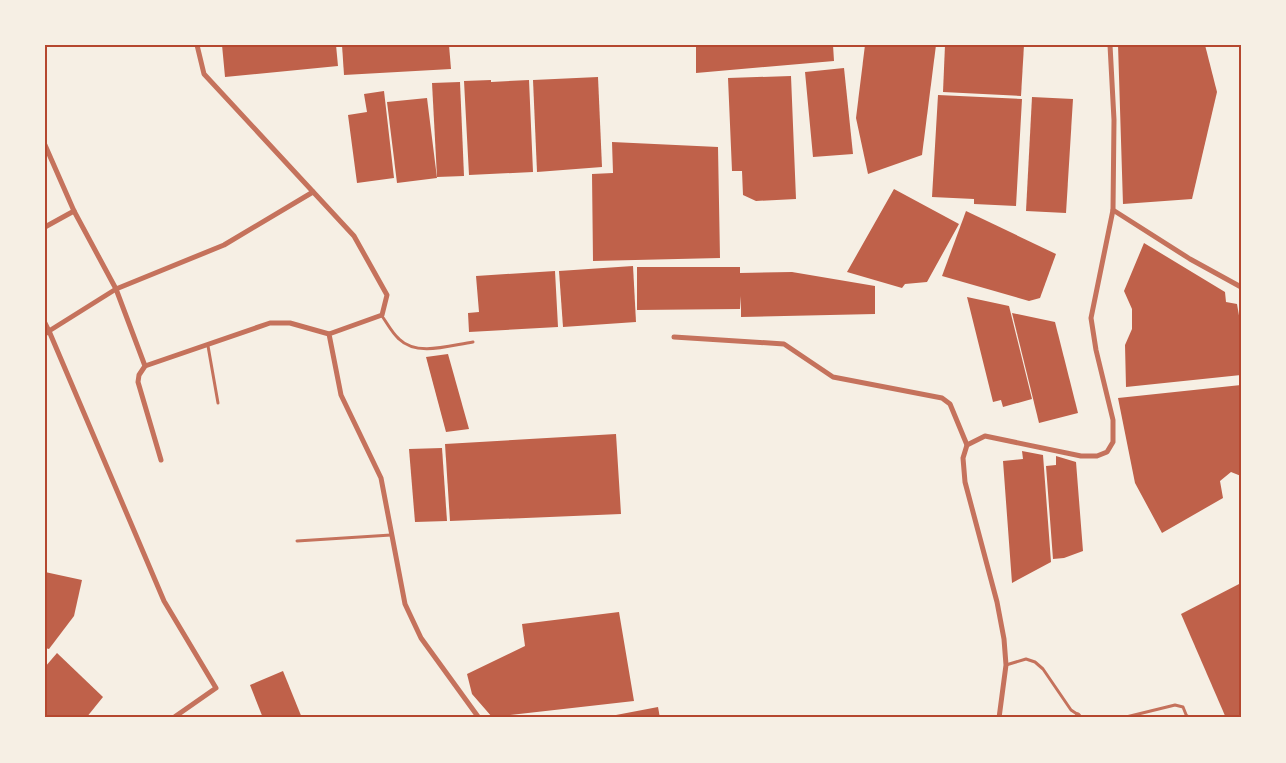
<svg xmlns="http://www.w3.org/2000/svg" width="1286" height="763" viewBox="0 0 1286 763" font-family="Georgia,serif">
<rect width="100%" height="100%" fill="#f6efe4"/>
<!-- building -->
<g fill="#bf614a">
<path d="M222,45H336L338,66L225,77Z"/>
<path d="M342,45H449L451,69L344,75Z"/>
<path d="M696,45H833L834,61L696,73Z"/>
<path d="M865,45H936L922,155L868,174L856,118Z"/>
<path d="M945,45H1024L1021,96L943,92Z"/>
<path d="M1118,45H1205L1217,92L1192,199L1123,204Z"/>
<path d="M844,68L853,154L813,157L805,72Z"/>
<path d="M791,76L796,199L756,201L743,195L742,171H732L728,78Z"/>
<path d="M598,77L602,167L537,172L533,80Z"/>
<path d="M491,80V82L529,80L533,172L469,175L464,81Z"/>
<path d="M460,82L464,176L437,177L432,83Z"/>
<path d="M384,91L394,178L357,183L348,115L367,112L364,94Z"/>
<path d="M938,95L1022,99L1016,206L974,204V199L932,197Z"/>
<path d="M1032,97L1073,99L1066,213L1026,211Z"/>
<path d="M427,98L437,178L397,183L387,102Z"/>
<path d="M612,142L718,147L720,258L593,261L592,174L613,173Z"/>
<path d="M894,189L959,224L927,282L905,284L902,288L847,272Z"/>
<path d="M966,211L1056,254L1040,298L1029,301L942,276Z"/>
<path d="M1144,243L1225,292L1226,302L1237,304L1241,327V375L1126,387L1125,345L1132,329V309L1124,291Z"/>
<path d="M633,266L636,322L563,327L559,271Z"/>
<path d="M637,267H740V273L792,272L875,286V314L741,317V296L740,309L637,310Z"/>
<path d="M555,271L558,327L469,332L468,313L479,312L476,276Z"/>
<path d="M967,297L1009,306L1032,399L1003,407L1001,400L993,402Z"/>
<path d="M1012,313L1055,322L1078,413L1039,423Z"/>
<path d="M448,354L469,429L446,432L426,357Z"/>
<path d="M1241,385V476L1231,472L1220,481L1223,498L1162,533L1135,483L1118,398Z"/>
<path d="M616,434L621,514L450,521L445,444Z"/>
<path d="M442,448L447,521L415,522L409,449Z"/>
<path d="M1022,451L1043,455L1051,562L1012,583L1003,461L1023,459Z"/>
<path d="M1056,456L1076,462L1083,551L1064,558L1053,559L1046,466L1056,465Z"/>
<path d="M45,572L82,580L74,616L49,649L45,648Z"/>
<path d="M1241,583V718H1226L1181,614Z"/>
<path d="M619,612L634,701L492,717L472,694L467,674L525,646L522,624Z"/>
<path d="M57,653L103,697L86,718H45V667Z"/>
<path d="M283,671L302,718H263L250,685Z"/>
<path d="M658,707L660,718H616V715Z"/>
</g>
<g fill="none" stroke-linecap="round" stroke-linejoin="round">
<!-- service -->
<g stroke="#c5725c" stroke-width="3">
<path d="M382,316C387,323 392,333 399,339C417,357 451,345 473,342"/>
<path d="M208,346L218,403"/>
<path d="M297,541L391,535"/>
<path d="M1006,665L1026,659L1035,662L1043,669L1071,710L1083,718"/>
<path d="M1122,718L1175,705L1183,707L1187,717"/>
</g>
<!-- minor -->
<g stroke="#c5725c" stroke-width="5">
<path d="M197,45L204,74L354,236L387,295L382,315L329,334L341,395L381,478L405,604L421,638L479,718"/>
<path d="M1110,45L1114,120L1113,210L1190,259L1241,287"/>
<path d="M45,145L74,211L116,289L49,331L45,323"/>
<path d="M313,192L224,245L116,289L145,366L270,323H290L329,334"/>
<path d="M45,227L74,211"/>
<path d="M45,334L49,331L164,601L216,688L173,718"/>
<path d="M674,337L784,344L833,377L942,398L950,404L967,445"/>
<path d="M145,366L139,375L138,382L161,460"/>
<path d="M1187,717V718"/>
<path d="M999,718L1006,665L1004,639L997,602L965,482L963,458L967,445L985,436L1081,456H1097L1107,452L1113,442V420L1096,350L1091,318L1113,210"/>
<path d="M1076,718L1078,715"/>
</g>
</g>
<!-- border -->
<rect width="1286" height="763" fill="none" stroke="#f6efe4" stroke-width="93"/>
<rect x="46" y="46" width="1194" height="670" fill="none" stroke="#b5482f" stroke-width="2"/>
</svg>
